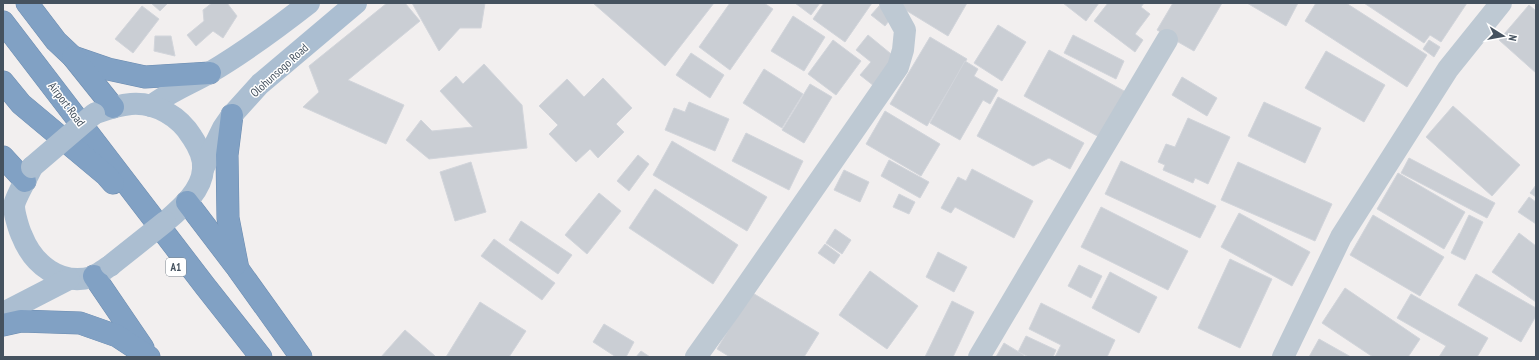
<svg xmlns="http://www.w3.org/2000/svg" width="1539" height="360" viewBox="0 0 1539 360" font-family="'PT Sans Narrow',sans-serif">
<rect width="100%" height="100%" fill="#f2efef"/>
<!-- building -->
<g fill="#caced4" stroke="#d2d5db">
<path d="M151,3H168L160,11Z"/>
<path d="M212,3H227L237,16L223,38L213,31L196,46L187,35L204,21L203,10Z"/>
<path d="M387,3H405L420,21L348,80L404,105L386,144L303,107L319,92L309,66Z"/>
<path d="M412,3H485L481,28H460L439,51Z"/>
<path d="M593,3H714L665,66Z"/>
<path d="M730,3H764L773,9L730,70L699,47Z"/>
<path d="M795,3H820L811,15Z"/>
<path d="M824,3H872L845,42L813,19Z"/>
<path d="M894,3H967L948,36Z"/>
<path d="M1063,3H1099L1086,21Z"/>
<path d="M1108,3H1144L1141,7L1150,14L1135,34L1143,40L1135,52L1094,21Z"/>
<path d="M1173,3H1222L1194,51L1157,30Z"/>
<path d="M1247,3H1298L1286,26Z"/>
<path d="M1316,3H1346L1427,55L1407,87L1305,21Z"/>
<path d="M1364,3H1467L1441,42L1430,35L1424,43Z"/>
<path d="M1529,5L1536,11V73L1499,40Z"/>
<path d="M142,6L159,19L133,53L115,39Z"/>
<path d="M879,6L892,17L885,26L871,15Z"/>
<path d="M793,16L825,37L804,71L771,51Z"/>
<path d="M998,25L1026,42L1002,81L974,63Z"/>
<path d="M868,35L896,58L874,86L860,75L871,62L856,50Z"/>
<path d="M1073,35L1124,61L1116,79L1064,53Z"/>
<path d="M155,36H171L175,56L154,51Z"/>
<path d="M930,37L967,59L927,126L890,104Z"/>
<path d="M833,40L861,61L836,95L808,74Z"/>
<path d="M1429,40L1440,47L1434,57L1423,49Z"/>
<path d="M1049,50L1126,92L1101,138L1024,96Z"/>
<path d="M1326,51L1385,85L1364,122L1305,88Z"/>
<path d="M691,53L724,75L710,98L676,75Z"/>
<path d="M965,61L978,69L974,76L998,90L990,104L983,100L960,140L930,123Z"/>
<path d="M484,64L522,105L527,148L429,159L406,140L421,120L432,131L473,127L440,91L456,76L463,84Z"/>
<path d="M764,69L803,94L782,128L743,103Z"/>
<path d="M1182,77L1217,98L1207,116L1172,95Z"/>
<path d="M603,78L632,108L616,124L624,132L598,158L590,149L576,162L549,134L558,125L539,106L567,79L584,97Z"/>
<path d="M810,84L832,97L804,143L782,130Z"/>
<path d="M998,97L1084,143L1070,169L1049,158L1033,166L977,136Z"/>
<path d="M689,102L729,119L715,151L665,130L674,108L685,112Z"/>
<path d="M1264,102L1321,128L1305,163L1248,136Z"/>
<path d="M1453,106L1520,165L1492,196L1426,137Z"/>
<path d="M885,111L940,144L921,176L866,144Z"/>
<path d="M1188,118L1230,137L1208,184L1195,178L1193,183L1163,170L1165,165L1158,162L1166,144L1175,147Z"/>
<path d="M746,133L803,161L789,190L732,161Z"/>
<path d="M672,141L767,197L747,231L653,175Z"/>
<path d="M638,155L649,164L629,191L617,181Z"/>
<path d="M1409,158L1495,203L1487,218L1401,173Z"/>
<path d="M889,160L929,182L920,198L881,176Z"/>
<path d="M1121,161L1216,206L1200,238L1105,194Z"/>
<path d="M471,162L486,212L455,221L440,172Z"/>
<path d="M1238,162L1332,204L1315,241L1221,200Z"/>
<path d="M972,169L1033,201L1014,238L955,207L951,213L941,208L958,177L966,181Z"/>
<path d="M844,170L869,182L860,202L834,190Z"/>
<path d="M1398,173L1465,212L1444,249L1377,209Z"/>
<path d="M1536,185V197L1530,193Z"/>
<path d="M655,189L738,245L713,284L629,228Z"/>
<path d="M599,193L621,211L587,254L565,235Z"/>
<path d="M899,194L915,202L909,214L893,207Z"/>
<path d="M1529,197L1536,202V224L1518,212Z"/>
<path d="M1101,207L1188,251L1168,290L1081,247Z"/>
<path d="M1239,213L1310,252L1292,286L1221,247Z"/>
<path d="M1373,215L1444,257L1420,296L1350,255Z"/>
<path d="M1469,215L1483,222L1465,260L1451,253Z"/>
<path d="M521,221L572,255L558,274L509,240Z"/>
<path d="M835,229L851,240L842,254L826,243Z"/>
<path d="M1519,233L1536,246V302L1492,272Z"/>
<path d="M494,239L555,283L542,300L481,256Z"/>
<path d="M825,244L840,255L834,264L818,253Z"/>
<path d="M938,252L967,267L954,292L926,277Z"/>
<path d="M1230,259L1272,279L1240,348L1198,328Z"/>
<path d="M1079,265L1102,276L1091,298L1068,286Z"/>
<path d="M870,271L918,306L887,349L839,315Z"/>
<path d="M1110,272L1157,297L1139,333L1092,308Z"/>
<path d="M1476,274L1536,308V316L1521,342L1458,305Z"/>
<path d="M1345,288L1420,339L1408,357H1373L1322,323Z"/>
<path d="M751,292L819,333L804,357H730L717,349Z"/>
<path d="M1411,294L1488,338L1477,357H1439L1446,346L1397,318Z"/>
<path d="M952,301L974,312L953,357H925Z"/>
<path d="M480,302L526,331L509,357H446Z"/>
<path d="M1041,303L1115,340L1107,357H1055L1061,345L1029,329Z"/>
<path d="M604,324L634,342L626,357H616L593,342Z"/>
<path d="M405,330L435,356L434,357H381Z"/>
<path d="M1026,336L1056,350L1053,357H1029L1018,352Z"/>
<path d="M1319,339L1351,357H1309Z"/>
<path d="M1004,343L1024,355L1023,357H996Z"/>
<path d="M641,351L650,357H636Z"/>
</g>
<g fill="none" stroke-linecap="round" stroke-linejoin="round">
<!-- highway casing -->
<g stroke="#6c8cb0" stroke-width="23">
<g id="highway">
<path d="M27,3L56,41L73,57L108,69L145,77L210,73"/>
<path d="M3,22L205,286L261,357"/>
<path d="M73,57L113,107"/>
<path d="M3,82L21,104L106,175L113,183"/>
<path d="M232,115L227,155L228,218L238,269L301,357"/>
<path d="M3,157L25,181"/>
<path d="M187,202L235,265"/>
<path d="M94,276L143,348"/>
<path d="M3,325L21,321L80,323L117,336L149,357"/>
</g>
</g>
<!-- minor -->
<g stroke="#bec9d3" stroke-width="22">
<path d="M696,357L731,308L898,67L903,50L905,30L890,3"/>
<path d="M979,357L1167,40"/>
<path d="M1283,357L1341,237L1448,69L1501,3"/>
</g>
<!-- major -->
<g stroke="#abbed1" stroke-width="22">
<path d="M151,106C169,92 190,84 209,73C245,52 277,28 309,3"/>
<path d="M96,113C107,109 119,105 131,104C156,102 180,117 192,137C198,146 204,158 203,169C202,191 180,209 165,222"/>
<path d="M32,167C28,177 15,197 14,206C14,213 19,230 22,236C33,264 60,286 92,277C98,275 104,269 110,266"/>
<path d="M203,169L223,128L232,115L260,84L356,3"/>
<path d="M3,313L69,279"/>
</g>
<!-- highway -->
<use href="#highway" stroke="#81a1c4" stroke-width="22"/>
<!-- major-bridge -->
<g stroke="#abbed1" stroke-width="22">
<path d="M32,167L94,114"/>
<path d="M111,265L165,222"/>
</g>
</g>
<g text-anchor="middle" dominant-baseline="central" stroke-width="3" stroke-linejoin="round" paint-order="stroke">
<!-- shield labels -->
<rect fill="#fff" stroke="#7d868f" stroke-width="1" x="166" y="258" width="20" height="18" rx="3"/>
<g font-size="11" font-weight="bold" fill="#45525f">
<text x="176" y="267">A1</text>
</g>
<!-- street labels -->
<g font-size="12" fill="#45525f" stroke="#fff">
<text transform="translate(279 70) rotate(-42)">Olohunsogo Road</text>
<text transform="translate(67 104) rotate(53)">Airport Road</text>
</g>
</g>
<!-- border -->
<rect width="1539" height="360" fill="none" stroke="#45525f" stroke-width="8"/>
<!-- north arrow -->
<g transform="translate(1503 36) rotate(101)" stroke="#ffffff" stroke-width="3" paint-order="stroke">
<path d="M0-3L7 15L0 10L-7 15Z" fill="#45525f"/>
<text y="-6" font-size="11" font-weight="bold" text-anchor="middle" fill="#45525f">N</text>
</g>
</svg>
